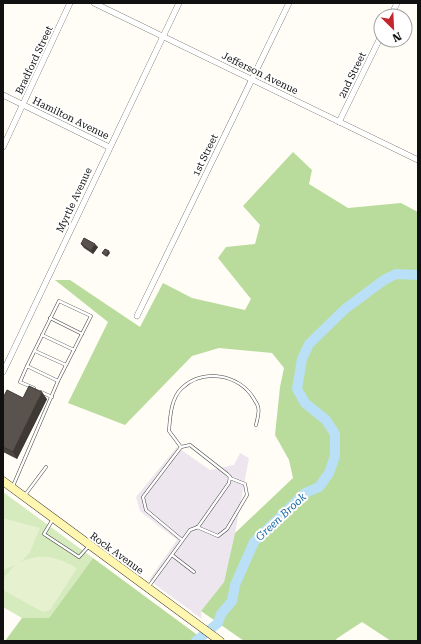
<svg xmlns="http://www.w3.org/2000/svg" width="421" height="644" viewBox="0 0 421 644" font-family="'Roboto Serif',serif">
<rect width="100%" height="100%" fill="#fffdf5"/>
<!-- industrial -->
<path fill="#eee6ef" d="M177,447L210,470L234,465L240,453L249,458L235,533L224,582L201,611L202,619L149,580L177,540L140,511L136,497Z"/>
<!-- green -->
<path fill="#d5ebbd" d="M3,492L93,558L49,618H22L3,607Z"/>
<!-- forest -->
<g fill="#b9dc9c">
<path d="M293,152L312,170L309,184L348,208L401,203L418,212V641H391L362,622L336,639L337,641H244L201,611L224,582L235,533L293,478L289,460L275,435L280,387L284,368L272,353L219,348L192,356L125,425L68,403L108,322L55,280H70L140,327L163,283L192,298L245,310L251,299L218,258L226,247L255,244L260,225L243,206Z"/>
<path d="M93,558L196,634L198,641H5L22,618H49Z"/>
</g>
<!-- pitch -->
<path fill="#e6f2cf" d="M3,518L40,528L30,552L21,562C42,552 58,558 77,568L50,610L43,612L3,590V579L15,565L3,570Z"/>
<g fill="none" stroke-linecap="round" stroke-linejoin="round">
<!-- river -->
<path stroke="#b9e0f7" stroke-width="10" d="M196,641L218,623L221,614L232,601L235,585L254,542L305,493L319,487L329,473L335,456V434L326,420L305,403L297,389L302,359L309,344L345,309L384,280L396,274L418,275"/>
<!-- lane casing -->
<g stroke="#444" stroke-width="3.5">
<g id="lane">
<path d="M50,318L82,334"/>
<path d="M42,335L74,350"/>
<path d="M35,351L66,365"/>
<path d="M34,388L20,382L27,366L58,381"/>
<path d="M41,392L52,397"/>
<path d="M181,447L169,431C170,417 171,398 182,388C203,368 239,374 254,399C255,401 258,405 258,407C260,412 257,420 256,425"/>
<path d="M13,486L58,381L91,316L59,301L27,366"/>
<path d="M25,495L46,467"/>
<path d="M53,519L44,534L79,557L89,546"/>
<path d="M197,527L218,536L227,529L247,495L245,484L230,478"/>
<path d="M172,555L194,572"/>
<path d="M149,586L190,530L198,527L229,483L230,477L227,474L190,445L181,447L143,497L146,510L182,540"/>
</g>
</g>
<!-- street casing -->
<g stroke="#444" stroke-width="6">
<g id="street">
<path d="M94,3L418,160"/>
<path d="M391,16L397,3"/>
<path d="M3,95L109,147"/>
<path d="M339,122L381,36"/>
<path d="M3,147L70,3"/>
<path d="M137,316L289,3"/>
<path d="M3,372L179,3"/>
</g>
</g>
<!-- secondary casing -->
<g stroke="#333" stroke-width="9">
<path id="secondary" d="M3,481L220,641"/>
</g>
<!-- lane -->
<use href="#lane" stroke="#fff" stroke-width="2.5"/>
<!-- street -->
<use href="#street" stroke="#fff" stroke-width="5.5"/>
<!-- secondary -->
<use href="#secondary" stroke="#fff6b0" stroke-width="8"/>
</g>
<!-- wall -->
<g fill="#4d4742">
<path d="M81,244L98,247L93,254L84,248Z"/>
<path d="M3,398L47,399L17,459L3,452Z"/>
</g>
<!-- shaded-wall -->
<g fill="#3f3936">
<path d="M95,244L98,247L93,254L91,251Z"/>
<path d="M109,251L110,253L107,257L106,256Z"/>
<path d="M42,392L47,399L17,459L13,452Z"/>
</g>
<!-- building -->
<g fill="#5a524d" stroke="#3f3936">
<path d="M84,238L95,244L91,251L81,244Z"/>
<path d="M105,249L109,251L106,256L102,253Z"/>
<path d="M29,386L42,392L13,452L3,447V398L7,390L23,398Z"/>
</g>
<g text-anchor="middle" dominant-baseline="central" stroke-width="4" stroke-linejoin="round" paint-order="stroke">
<!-- street labels -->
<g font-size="10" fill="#111" stroke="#fff">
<text transform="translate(34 60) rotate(-65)">Bradford Street</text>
<text transform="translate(260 73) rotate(26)">Jefferson Avenue</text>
<text transform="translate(352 75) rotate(-64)">2nd Street</text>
<text transform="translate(71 118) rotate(26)">Hamilton Avenue</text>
<text transform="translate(205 155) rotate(-64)">1st Street</text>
<text transform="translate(74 200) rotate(-65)">Myrtle Avenue</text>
<text transform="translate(117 553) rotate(36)">Rock Avenue</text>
</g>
<!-- water labels -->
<g font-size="11" font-style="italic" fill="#1768a6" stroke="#fff">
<text transform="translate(281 517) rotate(-43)">Green Brook</text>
</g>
</g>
<!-- border -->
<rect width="421" height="644" fill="none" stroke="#111111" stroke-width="8"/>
<!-- north arrow -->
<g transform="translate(393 28) rotate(156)"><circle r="19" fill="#ffffff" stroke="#a0a0a0"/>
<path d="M0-3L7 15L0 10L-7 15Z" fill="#c4262e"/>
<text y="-6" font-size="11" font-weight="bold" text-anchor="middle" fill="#111111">N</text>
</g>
</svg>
